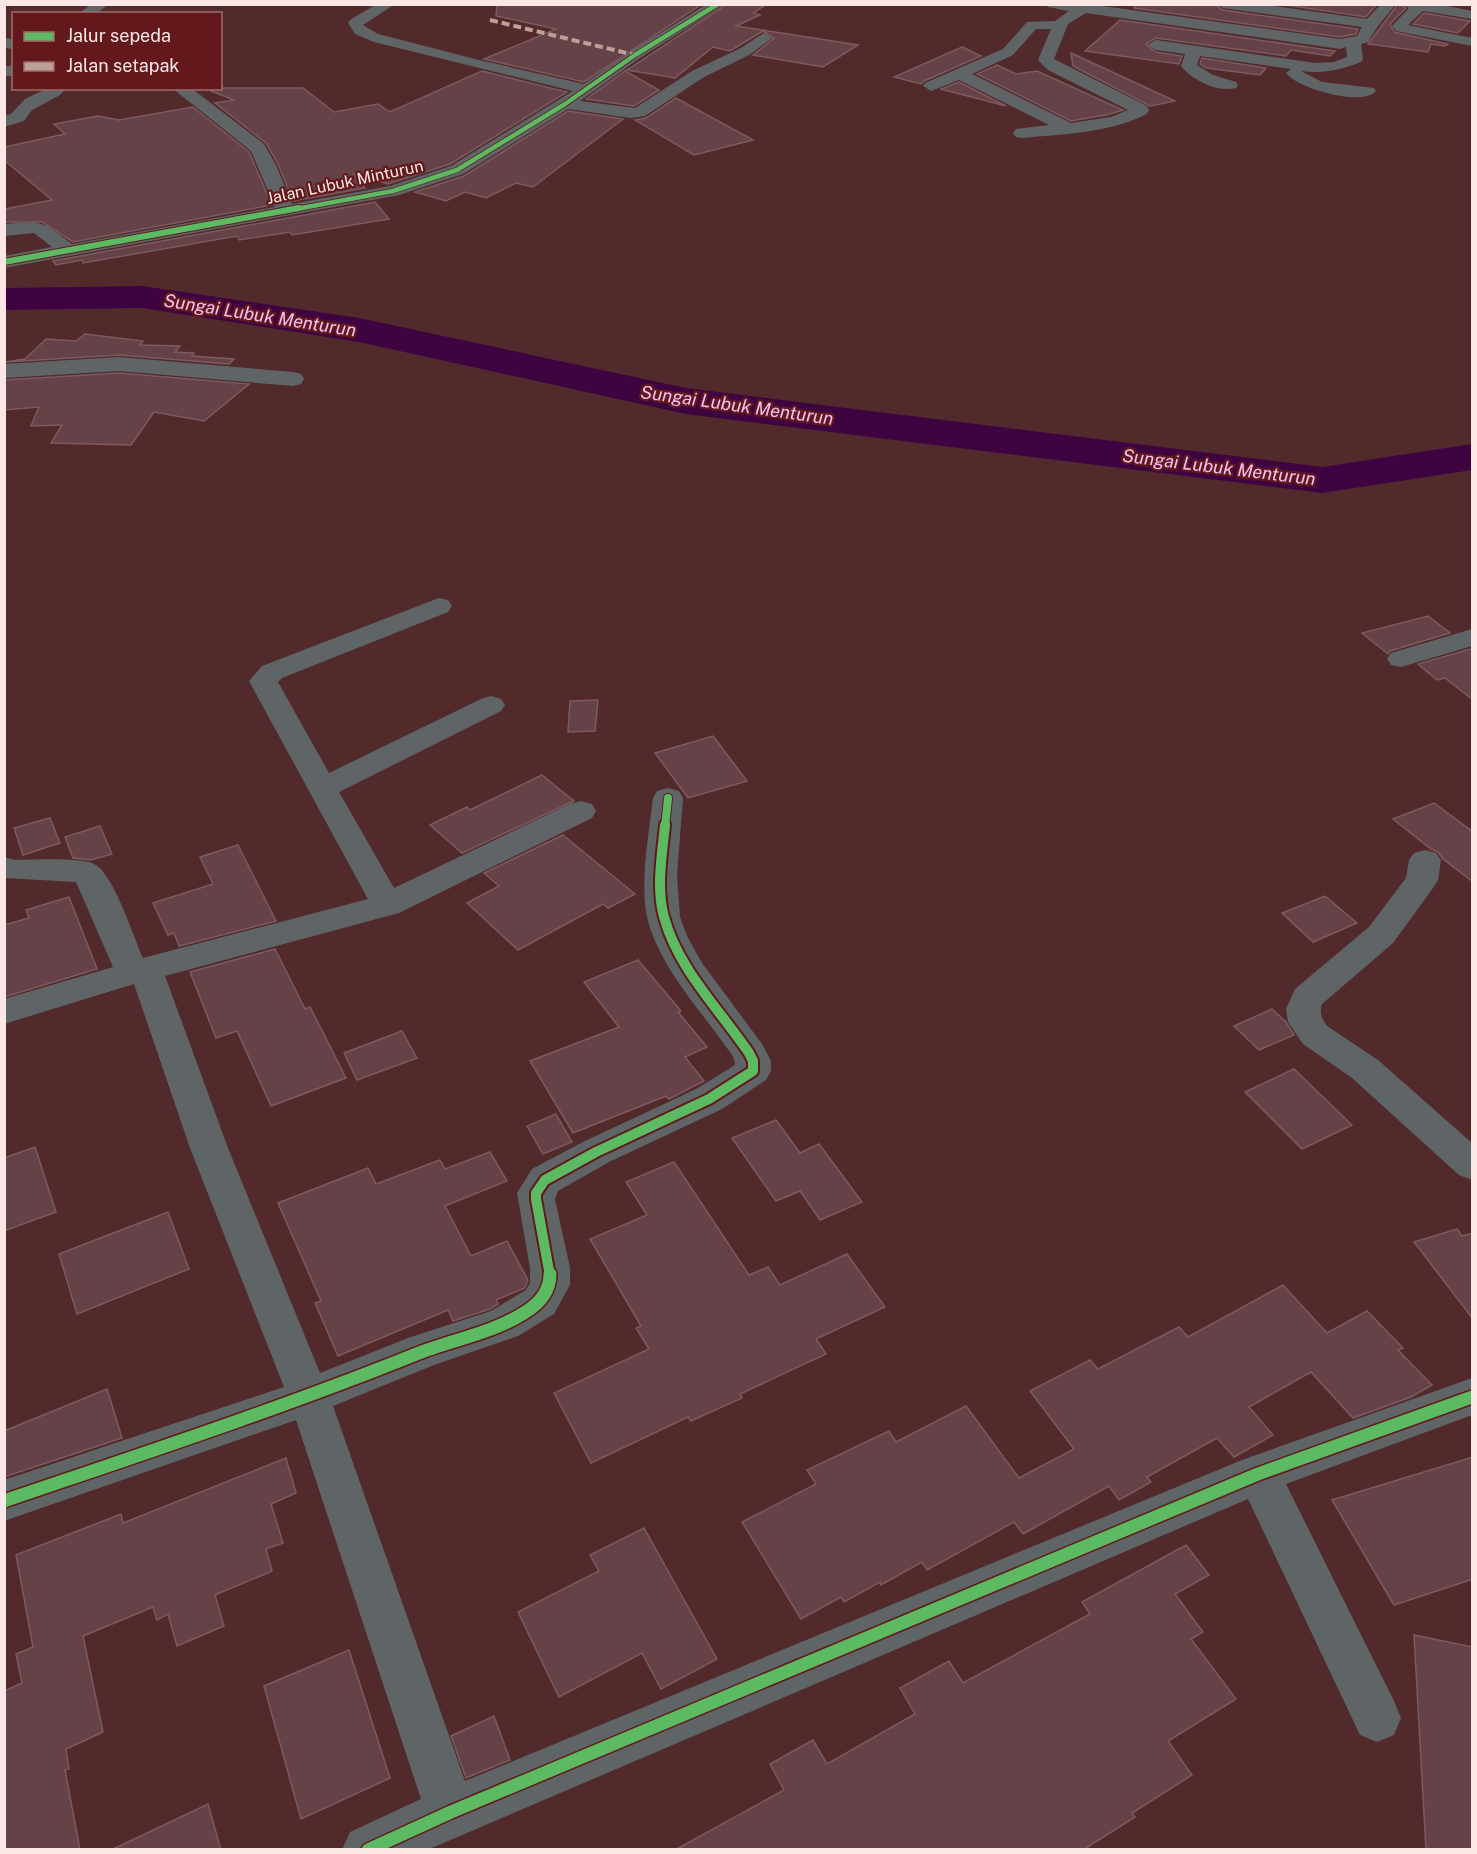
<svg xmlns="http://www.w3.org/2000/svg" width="1477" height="1854" viewBox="0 0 1477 1854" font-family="'Public Sans',sans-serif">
<rect width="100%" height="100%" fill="#522a2b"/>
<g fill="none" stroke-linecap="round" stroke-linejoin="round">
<!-- river -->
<path fill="#3e0441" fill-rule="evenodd" d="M142,286L359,318L686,388L1322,467L1472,444V470L1322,493L686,414L359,342L142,308L4,310V288Z"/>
</g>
<!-- building -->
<g fill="#654248" stroke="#7c5a5f" stroke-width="1.5">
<path d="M497,4H702L584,82L484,59L556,29L496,16Z"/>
<path d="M727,4H767L753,13L760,15L736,26L858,45L823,67L753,55L774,38L763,31L730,51L713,47L675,78L627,70Z"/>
<path d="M1138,4H1214L1223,10L1358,29L1356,34L1340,37L1134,8Z"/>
<path d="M1279,4H1377L1366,17Z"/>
<path d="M1398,4L1406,8L1390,24L1394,32L1448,44L1445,46L1431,44L1428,52L1368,44Z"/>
<path d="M1424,13L1470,21L1458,33L1413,24Z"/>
<path d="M1120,20L1335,51L1330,56L1291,50L1286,56L1156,38L1146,44L1156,52L1182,56L1179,64L1085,51Z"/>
<path d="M962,47L981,56L924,81L921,84L894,77Z"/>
<path d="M1071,53L1175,101L1150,106L1073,66Z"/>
<path d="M1202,58L1266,68L1260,75L1206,68L1200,64Z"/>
<path d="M997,65L1016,74L1037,71L1123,110L1106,115L1071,121L977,74Z"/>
<path d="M482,71L567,92L450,164L388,184L354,174L365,188L293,201L278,164L266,143L215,103L234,100L211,91V88H303L334,112L378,104L390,112Z"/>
<path d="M625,71L659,90L634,106L586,99Z"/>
<path d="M959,82L1006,106L941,89Z"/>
<path d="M676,98L753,140L694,155L635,120L646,118Z"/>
<path d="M193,107L249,152L272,205L73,242L42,222H4V209L52,200L4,160V147L65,134L54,124L98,116L119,120Z"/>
<path d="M568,111L623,119L533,187L516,183L486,198L465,192L446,201L415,192L464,176Z"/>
<path d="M375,202L389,219L292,235L290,232L239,240L237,236L83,263L82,260L56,265L53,261Z"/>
<path d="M85,334L143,341L140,345L180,346L175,352L194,353L192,356L234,359L229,364L119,355L5,362L25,359L46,339L76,341Z"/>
<path d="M119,373L249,384L204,421L154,412L131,445L51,443L62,425L31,426L39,407L4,410V380Z"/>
<path d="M1428,616L1450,633L1390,651L1388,654L1362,633Z"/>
<path d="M1470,649L1473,651V700L1445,678L1437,680L1418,664Z"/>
<path d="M598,700L595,731L568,732L570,701Z"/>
<path d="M713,736L747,781L688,798L655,753Z"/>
<path d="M542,775L574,801L462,853L430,825L467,807L470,810Z"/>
<path d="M1434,803L1473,832V882L1443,859L1438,852L1431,849L1393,819Z"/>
<path d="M50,818L60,843L23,855L14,828Z"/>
<path d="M100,826L112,854L90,860L73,858L65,837Z"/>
<path d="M563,835L635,894L608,908L603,904L518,950L467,903L499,886L484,873Z"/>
<path d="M238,845L276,921L179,946L174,933L168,935L153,903L213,884L200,857Z"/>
<path d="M1325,896L1357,923L1313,942L1282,913Z"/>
<path d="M69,897L97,969L4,997V925L29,918L26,910Z"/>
<path d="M275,949L305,1009L310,1007L346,1078L271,1106L237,1031L216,1038L190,972Z"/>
<path d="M638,960L681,1011L678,1012L707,1047L685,1057L704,1081L669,1099L666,1096L573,1133L530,1061L619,1027L584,982Z"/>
<path d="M1272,1009L1286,1022L1294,1035L1259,1050L1234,1026Z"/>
<path d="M402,1031L417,1058L357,1080L344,1053Z"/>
<path d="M1294,1069L1352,1125L1302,1149L1245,1092Z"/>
<path d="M556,1114L572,1142L543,1154L527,1126Z"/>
<path d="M776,1120L800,1153L819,1144L862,1202L820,1220L800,1191L776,1201L732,1138Z"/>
<path d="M35,1147L56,1212L4,1231V1158Z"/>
<path d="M490,1152L507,1181L445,1206L471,1256L507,1241L528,1280L525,1288L496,1300L498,1304L490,1309L453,1321L448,1310L338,1356L315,1303L321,1301L278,1203L368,1168L376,1184L440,1160L445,1169Z"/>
<path d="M674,1162L749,1275L768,1267L780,1285L847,1254L885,1307L816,1339L826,1354L740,1394L742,1398L691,1421L688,1417L591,1463L554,1393L649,1349L636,1328L641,1326L590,1239L647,1215L626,1182Z"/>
<path d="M168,1212L189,1269L77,1314L59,1254Z"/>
<path d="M1457,1229L1462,1236L1473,1233V1319L1414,1242Z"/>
<path d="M1283,1285L1327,1333L1367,1311L1403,1348L1398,1350L1432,1385L1411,1397L1353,1418L1311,1372L1249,1407L1273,1435L1234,1457L1217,1438L1147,1477L1151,1482L1119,1500L1109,1486L1023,1534L1014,1522L927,1570L922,1562L881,1585L880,1582L844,1602L841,1597L801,1619L742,1522L816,1484L807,1470L889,1431L896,1442L966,1406L1019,1478L1074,1449L1030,1391L1090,1360L1098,1369L1179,1327L1188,1337Z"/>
<path d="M107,1389L122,1438L4,1477V1431Z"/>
<path d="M1473,1457V1579L1394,1605L1332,1500Z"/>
<path d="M286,1458L296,1493L271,1504L283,1543L266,1549L272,1571L215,1595L224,1626L177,1646L168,1614L157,1620L153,1607L83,1636L103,1732L66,1749L69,1769L65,1770L80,1850H4V1691L22,1683L16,1654L33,1647L16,1555L121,1514L123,1523Z"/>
<path d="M644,1528L717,1659L661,1689L642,1653L559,1697L518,1612L599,1571L590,1555Z"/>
<path d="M1186,1545L1209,1575L1175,1594L1203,1632L1191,1639L1236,1699L1168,1741L1192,1775L1132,1813L1135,1817L1083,1850H675L784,1790L770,1764L813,1740L827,1764L915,1714L900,1688L949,1661L963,1683L1090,1614L1082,1602Z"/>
<path d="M1414,1635L1473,1647V1850H1426Z"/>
<path d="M349,1650L390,1778L301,1819L264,1686Z"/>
<path d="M494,1716L510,1760L466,1778L451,1736Z"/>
<path d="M208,1804L221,1850H111Z"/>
</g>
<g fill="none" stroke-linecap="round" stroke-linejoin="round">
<!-- minor -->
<g fill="#5f6566" fill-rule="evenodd">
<path d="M91,4H109L96,14H78Z"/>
<path d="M377,4H395L363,25L378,34L479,60L584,84L630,52L707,4H725L640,58L580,101L635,108L692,71L739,49L764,33L772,38L749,55L704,77L645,116L631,118L568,109L463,174L399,195L4,268V256L52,247L34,233L4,236V224C44,221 40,220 72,244L275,207L251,151L172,88H191L264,144L276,165L292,204L390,186L451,166L573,91L374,42L355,34L348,23L350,20Z"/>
<path d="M1046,4H1088L1340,39L1357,36L1362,27L1223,8L1216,4H1259L1367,19L1381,4H1396L1378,26L1368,42L1361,44L1363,59L1361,62C1340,70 1323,74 1301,71L1322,82L1374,88L1376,91C1363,107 1298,89 1286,73L1291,69L1200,56L1197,65L1213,75L1236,82L1238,85L1236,88C1218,93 1192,80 1181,66L1185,54L1156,50L1148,45L1156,40L1316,63L1334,62L1347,57L1346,47L1340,49L1086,13L1068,24L1054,59L1147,106L1149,110L1147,114C1109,133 1064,134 1022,138L1016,137L1013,133L1016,129L1049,125L959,80L931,91L923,86L925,83L1003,49L1027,22L1055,21L1069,11L1048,7ZM1036,29H1051L1038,60L1048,70L1128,110L1111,117L1071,123L972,74L1013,55Z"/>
<path d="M1403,4H1438L1472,11V19L1423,11L1408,25L1472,38V46L1396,31L1392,26L1409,8Z"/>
<path d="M4,38L14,39V49L4,48Z"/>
<rect x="4" y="66" width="10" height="10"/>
<path d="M48,88H66L60,95L32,110L24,121L4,127V116L11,114L25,99Z"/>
<path d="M119,357L293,372L301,374L304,379L301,384L293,386L119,371L4,378V364Z"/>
<path d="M439,598L448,600L452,606L448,612L282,678L278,682L329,773L481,699L491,696L501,699L505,705L501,711L339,792L394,888L570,804L581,801L592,804L596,811L592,818L399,913L165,976L228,1148L320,1373L408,1338L491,1311L526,1290L530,1283V1268L517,1193L532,1169L583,1142L696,1089L735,1065L734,1058C704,1013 650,959 645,904C642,869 649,833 653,798L657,791L668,788L679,791L683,798L677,875L680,917L687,936L702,963L762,1044L771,1061V1071L766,1080L722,1109L609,1162L558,1191L555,1199L570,1268V1285L554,1314L518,1336L434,1365L333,1406L465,1781L1242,1460L1472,1378V1415L1286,1484L1394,1701L1401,1718L1394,1735L1377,1742L1360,1735L1248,1499L427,1850H342L350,1832L421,1799L296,1420L4,1521V1480L284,1387L190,1148L134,984L4,1024V999L113,967L76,882L4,878V857L15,860C34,860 79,857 94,864C113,872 134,938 143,958L368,899L249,681L262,666Z"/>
<path d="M1472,629V646L1401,667L1391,665L1387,659L1391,653Z"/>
<path d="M1425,850L1436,853L1441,860L1438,880L1433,888L1393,943L1322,1004C1319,1013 1322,1019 1327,1026L1378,1060L1472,1143V1180L1459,1175L1352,1078L1303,1044L1288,1022L1286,1009L1295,989L1369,927L1406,878L1409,860L1414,853Z"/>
</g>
<!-- quiet -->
<path stroke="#bda197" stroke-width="4" stroke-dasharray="8 4" stroke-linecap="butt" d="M490,20L635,55"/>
<!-- cycleway-far4 casing -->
<g stroke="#63191c" stroke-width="6">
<path id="cycleway-far4" d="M291,210L393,191L457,170L565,104L635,55L718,4"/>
</g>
<!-- cycleway-far3 casing -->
<g stroke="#63191c" stroke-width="8">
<path id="cycleway-far3" d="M4,262L299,208"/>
</g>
<!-- cycleway-far2 casing -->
<g stroke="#63191c" stroke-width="10">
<path id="cycleway-far2" d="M665,827L668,798"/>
</g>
<!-- cycleway-far1 casing -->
<g stroke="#63191c" stroke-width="14">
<path id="cycleway-far1" d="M550,1276L536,1199V1193L545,1180L596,1152L709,1099L753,1071V1061L749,1053C720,1010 678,969 664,917C656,888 662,855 665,825"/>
</g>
<!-- cycleway casing -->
<g stroke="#63191c" stroke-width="16">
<g id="cycleway">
<path d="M4,1501C142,1454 279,1409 414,1355C450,1340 491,1334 524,1313C539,1304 550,1292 550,1274"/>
<path d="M368,1850L451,1812L1258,1474L1472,1397"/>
</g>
</g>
<!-- cycleway-far4 -->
<use href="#cycleway-far4" stroke="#5cba63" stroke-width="4.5"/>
<!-- cycleway-far3 -->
<use href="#cycleway-far3" stroke="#5cba63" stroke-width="6"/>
<!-- cycleway-far2 -->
<use href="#cycleway-far2" stroke="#5cba63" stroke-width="8"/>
<!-- cycleway-far1 -->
<use href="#cycleway-far1" stroke="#5cba63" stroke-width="10"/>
<!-- cycleway -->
<use href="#cycleway" stroke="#5cba63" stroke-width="13"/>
</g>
<g text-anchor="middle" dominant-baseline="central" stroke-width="4.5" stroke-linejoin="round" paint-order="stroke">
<!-- far-street labels -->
<g font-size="16" fill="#fbe8e6" stroke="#63191c">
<text transform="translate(345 182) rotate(-12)">Jalan Lubuk Minturun</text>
</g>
<!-- far-water labels -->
<g font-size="18" font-style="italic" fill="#f4c1f9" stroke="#63191c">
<text transform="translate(260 315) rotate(9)">Sungai Lubuk Menturun</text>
<text transform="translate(737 405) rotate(8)">Sungai Lubuk Menturun</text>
<text transform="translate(1219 467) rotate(7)">Sungai Lubuk Menturun</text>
</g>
</g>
<!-- border -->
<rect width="1477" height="1854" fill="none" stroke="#fbe8e6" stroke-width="12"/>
<!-- legend -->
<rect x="12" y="12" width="210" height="78" fill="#63191c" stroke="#a06c6d" stroke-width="1.5"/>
<rect x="24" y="32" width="30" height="9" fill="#5cba63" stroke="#a06c6d" stroke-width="1.5"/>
<text x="66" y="42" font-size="18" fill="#fbe8e6">Jalur sepeda</text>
<rect x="24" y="62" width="30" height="9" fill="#bda197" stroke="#a06c6d" stroke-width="1.5"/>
<text x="66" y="72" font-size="18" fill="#fbe8e6">Jalan setapak</text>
</svg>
